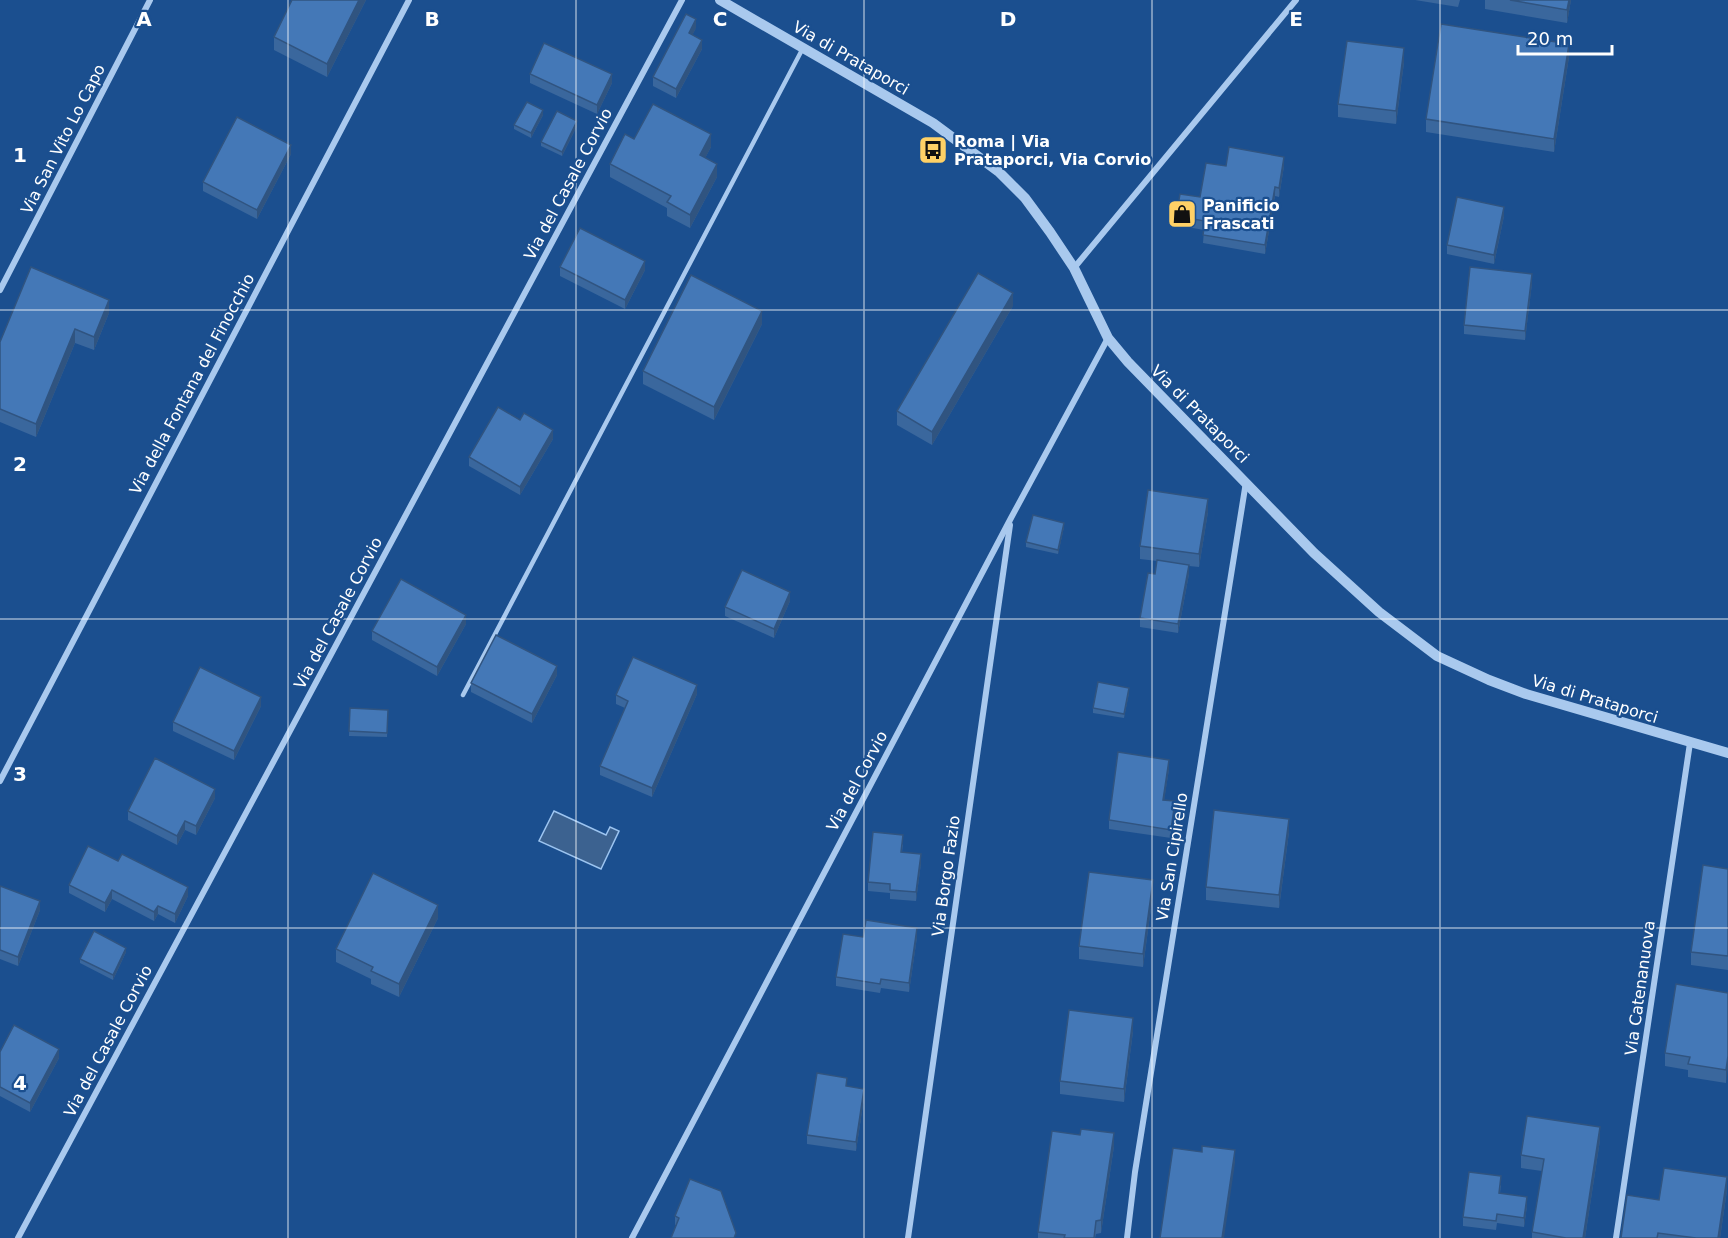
<svg xmlns="http://www.w3.org/2000/svg" width="1728" height="1238" viewBox="0 0 1728 1238" font-family="'DejaVu Sans',sans-serif">
<rect width="100%" height="100%" fill="#1b4f8f"/>
<!-- water -->
<path fill="#3c6290" stroke="#9cc4f0" stroke-width="1.5" d="M554,811L606,835L610,827L619,831L601,869L539,841Z"/>
<g fill="none" stroke-linecap="round" stroke-linejoin="round">
<!-- service -->
<path stroke="#a9c9ee" stroke-width="4.5" d="M463,695L803,48"/>
<!-- minor -->
<g stroke="#a9c9ee" stroke-width="6">
<path d="M1074,268L1296,0"/>
<path d="M0,290L150,0"/>
<path d="M0,781L409,0"/>
<path d="M18,1238L682,0"/>
<path d="M632,1238L1011,518L1108,338"/>
<path d="M908,1238L1010,525"/>
<path d="M1127,1238L1135,1172L1246,482"/>
<path d="M1616,1238L1690,743"/>
</g>
<!-- tertiary -->
<path stroke="#a9c9ee" stroke-width="10" d="M720,0L933,123L999,172L1025,198L1050,232L1074,268L1108,338L1128,362L1314,553L1379,612L1437,656L1489,680L1526,694L1728,753"/>
</g>
<!-- wall -->
<g fill="#3a679d">
<path d="M292,0H366L327,77L274,50V37Z"/>
<path d="M1415,0H1460L1458,7Z"/>
<path d="M1485,0H1571L1567,23L1485,9Z"/>
<path d="M696,28L692,35L702,49L676,98L653,86V77Z"/>
<path d="M1569,57L1554,152L1426,132V119Z"/>
<path d="M1404,62L1396,124L1338,117V104Z"/>
<path d="M530,74L612,83L597,114L530,83Z"/>
<path d="M543,115L531,138L514,129V125Z"/>
<path d="M577,126L562,156L541,146V142Z"/>
<path d="M634,139L711,147L705,158L717,177L690,228L667,216V208L610,177V164Z"/>
<path d="M291,154L257,219L203,191V182Z"/>
<path d="M1226,166H1284L1279,197L1275,196L1265,254L1203,243L1204,230L1176,225V216L1200,197Z"/>
<path d="M1504,216L1494,264L1447,254V245Z"/>
<path d="M560,267L645,270L625,309L560,276Z"/>
<path d="M1532,283L1525,340L1464,334V325Z"/>
<path d="M1013,306L932,445L897,425V411Z"/>
<path d="M109,313L94,350L75,343L36,437L0,422V342Z"/>
<path d="M762,324L714,420L643,384V371Z"/>
<path d="M520,420L553,439L520,495L469,466V457Z"/>
<path d="M1208,512L1199,567L1189,566V574L1178,633L1140,627V618L1155,574L1157,561L1140,559V546Z"/>
<path d="M1064,527L1058,554L1026,547V542Z"/>
<path d="M790,601L774,638L725,616V607Z"/>
<path d="M466,624L437,676L372,640V631Z"/>
<path d="M557,675L532,723L471,692V683Z"/>
<path d="M1129,693L1124,718L1093,713V708Z"/>
<path d="M697,694L652,797L600,775V766L625,708L616,704V695Z"/>
<path d="M261,706L234,760L173,731V722Z"/>
<path d="M350,708L388,710L387,737L349,736Z"/>
<path d="M1169,769L1164,800L1175,810L1171,838L1109,829V820Z"/>
<path d="M215,798L196,835L185,830L177,845L128,820V811Z"/>
<path d="M1289,832L1279,908L1206,900V887Z"/>
<path d="M903,844L902,852L921,863L916,901L890,899V893L868,891V882Z"/>
<path d="M1728,869V970L1691,965V952Z"/>
<path d="M69,885L188,896L175,923L158,914L154,921L112,899L105,912L69,893Z"/>
<path d="M0,886L40,910L18,966L0,959Z"/>
<path d="M1153,893L1143,967L1079,959V946Z"/>
<path d="M438,918L399,997L371,984V979L336,962V949Z"/>
<path d="M863,937H917L909,992L881,988L880,993L836,986V977Z"/>
<path d="M126,952L113,980L80,963V959Z"/>
<path d="M1728,993L1726,1083L1688,1077V1070L1665,1066V1053Z"/>
<path d="M1133,1031L1124,1102L1060,1094V1081Z"/>
<path d="M0,1052L59,1058L30,1112L0,1096Z"/>
<path d="M864,1098L856,1151L807,1144V1135Z"/>
<path d="M1600,1140L1585,1238H1532V1232L1542,1171L1521,1168V1155Z"/>
<path d="M1114,1146L1101,1233L1096,1234L1095,1238H1038V1232Z"/>
<path d="M1501,1185L1500,1193L1527,1206L1524,1227L1497,1223L1496,1230L1463,1226V1217Z"/>
<path d="M1727,1190L1720,1238H1621L1659,1200Z"/>
<path d="M675,1216L736,1238L676,1225H675Z"/>
</g>
<!-- shaded-wall -->
<g fill="#305480">
<path d="M359,0H366L327,77V64Z"/>
<path d="M1569,0H1571L1567,23V10Z"/>
<path d="M696,19V28L689,42V33Z"/>
<path d="M702,40V49L676,98V89Z"/>
<path d="M1569,44V57L1554,152V139Z"/>
<path d="M1404,48V62L1396,124V111Z"/>
<path d="M612,74V83L597,114V105Z"/>
<path d="M543,110V115L531,138V133Z"/>
<path d="M577,121V126L562,156V152Z"/>
<path d="M711,134V147L700,168V155Z"/>
<path d="M291,145V154L257,219V210Z"/>
<path d="M1284,157V166L1279,197V188Z"/>
<path d="M717,164V177L690,228V215Z"/>
<path d="M1275,187V196L1265,254V245Z"/>
<path d="M1504,207V216L1494,264V255Z"/>
<path d="M645,261V270L625,309V300Z"/>
<path d="M1532,274V283L1525,340V331Z"/>
<path d="M1013,293V306L932,445V432Z"/>
<path d="M109,300V313L94,350V337Z"/>
<path d="M762,311V324L714,420V407Z"/>
<path d="M75,329V343L36,437V424Z"/>
<path d="M553,430V439L520,495V487Z"/>
<path d="M1208,499V512L1199,567V554Z"/>
<path d="M1064,523V527L1058,554V550Z"/>
<path d="M1189,565V574L1178,633V624Z"/>
<path d="M790,592V601L774,638V629Z"/>
<path d="M466,615V624L437,676V667Z"/>
<path d="M557,666V675L532,723V714Z"/>
<path d="M697,685V694L652,797V788Z"/>
<path d="M1129,688V693L1124,718V714Z"/>
<path d="M261,697V706L234,760V751Z"/>
<path d="M1169,760V769L1163,809V800Z"/>
<path d="M215,789V798L196,835V826Z"/>
<path d="M1175,801V810L1171,838V830Z"/>
<path d="M1289,819V832L1279,908V895Z"/>
<path d="M185,821V830L177,845V836Z"/>
<path d="M921,854V863L916,901V892Z"/>
<path d="M1153,880V893L1143,967V954Z"/>
<path d="M188,887V896L175,923V914Z"/>
<path d="M112,890V899L105,912V903Z"/>
<path d="M40,901V910L18,966V957Z"/>
<path d="M438,905V918L399,997V984Z"/>
<path d="M158,906V914L154,921V912Z"/>
<path d="M917,928V937L909,992V983Z"/>
<path d="M126,948V952L113,980V975Z"/>
<path d="M1133,1018V1031L1124,1102V1089Z"/>
<path d="M59,1049V1058L30,1112V1103Z"/>
<path d="M1728,1056V1069L1726,1083V1070Z"/>
<path d="M864,1089V1098L856,1151V1142Z"/>
<path d="M1600,1127V1140L1585,1238H1583Z"/>
<path d="M1114,1133V1146L1101,1233V1220Z"/>
<path d="M1235,1150V1163L1224,1238H1222Z"/>
<path d="M1727,1177V1190L1720,1238H1718Z"/>
<path d="M1527,1197V1206L1524,1227V1218Z"/>
</g>
<!-- building -->
<g fill="#4478b7" stroke="#305480" stroke-width="1.5">
<path d="M292,0H359L327,64L274,37Z"/>
<path d="M1510,0H1569L1567,10Z"/>
<path d="M686,14L696,19L689,33L702,40L676,89L653,77Z"/>
<path d="M1441,24L1569,44L1554,139L1426,119Z"/>
<path d="M1347,41L1404,48L1396,111L1338,104Z"/>
<path d="M544,43L612,74L597,105L530,74Z"/>
<path d="M527,102L543,110L531,133L514,125Z"/>
<path d="M653,104L711,134L700,155L717,164L690,215L667,202L671,196L610,164L625,134L634,139Z"/>
<path d="M557,111L577,121L562,152L541,142Z"/>
<path d="M237,117L291,145L257,210L203,182Z"/>
<path d="M1229,147L1284,157L1279,188L1275,187L1265,245L1203,235L1205,221L1176,216L1180,194L1200,197L1206,163L1226,166Z"/>
<path d="M1457,197L1504,207L1494,255L1447,245Z"/>
<path d="M580,228L645,261L625,300L560,267Z"/>
<path d="M31,267L109,300L94,337L75,329L36,424L0,409V342Z"/>
<path d="M1470,267L1532,274L1525,331L1464,325Z"/>
<path d="M978,273L1013,293L932,432L897,411Z"/>
<path d="M691,275L762,311L714,407L643,371Z"/>
<path d="M498,407L520,420L524,413L553,430L520,487L469,457Z"/>
<path d="M1148,490L1208,499L1199,554L1140,546Z"/>
<path d="M1033,515L1064,523L1058,550L1026,542Z"/>
<path d="M1157,560L1189,565L1178,624L1140,618L1148,573L1155,574Z"/>
<path d="M742,570L790,592L774,629L725,607Z"/>
<path d="M401,579L466,615L437,667L372,631Z"/>
<path d="M496,635L557,666L532,714L471,683Z"/>
<path d="M633,657L697,685L652,788L600,766L628,701L616,695Z"/>
<path d="M200,667L261,697L234,751L173,722Z"/>
<path d="M1098,682L1129,688L1124,714L1093,708Z"/>
<path d="M350,708L388,710L387,733L349,731Z"/>
<path d="M1118,752L1169,760L1163,800L1175,801L1171,830L1109,820Z"/>
<path d="M155,758L215,789L196,826L185,821L177,836L128,811Z"/>
<path d="M1214,810L1289,819L1279,895L1206,887Z"/>
<path d="M873,832L903,835L901,852L921,854L916,892L890,890V884L868,882Z"/>
<path d="M88,846L118,861L122,854L188,887L175,914L158,906L154,912L112,890L105,903L69,885Z"/>
<path d="M1703,865L1728,869V956L1691,952Z"/>
<path d="M1089,872L1153,880L1143,954L1079,946Z"/>
<path d="M373,873L438,905L399,984L371,971L373,967L336,949Z"/>
<path d="M0,886L40,901L18,957L0,950Z"/>
<path d="M866,920L917,928L909,983L881,979L880,984L836,977L843,934L863,937Z"/>
<path d="M94,931L126,948L113,975L80,959Z"/>
<path d="M1676,984L1728,993V1056L1726,1070L1688,1064L1690,1057L1665,1053Z"/>
<path d="M1069,1010L1133,1018L1124,1089L1060,1081Z"/>
<path d="M14,1025L59,1049L30,1103L0,1087V1052Z"/>
<path d="M817,1073L847,1078L846,1086L864,1089L856,1142L807,1135Z"/>
<path d="M1527,1116L1600,1127L1583,1238H1566L1532,1232L1544,1159L1521,1155Z"/>
<path d="M1081,1129L1114,1133L1101,1220L1096,1221L1094,1238H1064L1065,1235L1038,1232L1052,1131L1080,1135Z"/>
<path d="M1202,1146L1235,1150L1222,1238H1160L1173,1148L1202,1152Z"/>
<path d="M1664,1168L1727,1177L1718,1238H1696L1658,1233L1657,1238H1621L1627,1195L1659,1200Z"/>
<path d="M1469,1172L1501,1176L1499,1193L1527,1197L1524,1218L1497,1214L1496,1221L1463,1217Z"/>
<path d="M690,1179L721,1191L736,1233L734,1238H671L679,1218L675,1216Z"/>
</g>
<!-- grid -->
<path fill="none" stroke="#fff" stroke-width="1.5" stroke-opacity="0.55" d="M288,0V1238M576,0V1238M864,0V1238M1152,0V1238M1440,0V1238M0,310H1728M0,619H1728M0,928H1728"/>
<!-- icons -->
<defs>
<g id="bus-square" transform="scale(1.5)"><rect x="-9" y="-9" width="18" height="18" rx="4" fill="#ffd166" stroke="#1b4f8f"/><path d="M-5-6H5V4H4V6H2V4H-2V6H-4V4H-5ZM-3.5-4V0h7V-4ZM-3.5 1.2v1.5H-2V1.2ZM2 1.2v1.5H3.5V1.2Z" fill="#111"/></g>
<g id="shop-square" transform="scale(1.5)"><rect x="-9" y="-9" width="18" height="18" rx="4" fill="#ffd166" stroke="#1b4f8f"/><path d="M-5-2.5h2.3a2.7 3.5 0 0 1 5.4 0H5L5.5 6h-11ZM-1.5-2.5h3a1.5 2.3 0 0 0-3 0Z" fill="#111"/></g>
</defs>
<g fill-rule="evenodd">
<use href="#bus-square" x="933" y="150"/>
<use href="#shop-square" x="1182" y="214"/>
</g>
<g text-anchor="middle" dominant-baseline="central" stroke-width="4.5" stroke-linejoin="round" paint-order="stroke">
<!-- street labels -->
<g font-size="16" fill="#fff" stroke="#1b4f8f">
<text transform="translate(851 58) rotate(30)">Via di Prataporci</text>
<text transform="translate(63 139) rotate(-63)">Via San Vito Lo Capo</text>
<text transform="translate(568 184) rotate(-62)">Via del Casale Corvio</text>
<text transform="translate(192 384) rotate(-62)">Via della Fontana del Finocchio</text>
<text transform="translate(1200 414) rotate(45)">Via di Prataporci</text>
<text transform="translate(338 613) rotate(-62)">Via del Casale Corvio</text>
<text transform="translate(1595 699) rotate(17)">Via di Prataporci</text>
<text transform="translate(857 781) rotate(-62)">Via del Corvio</text>
<text transform="translate(1172 857) rotate(-81)">Via San Cipirello</text>
<text transform="translate(946 876) rotate(-82)">Via Borgo Fazio</text>
<text transform="translate(1640 988) rotate(-82)">Via Catenanuova</text>
<text transform="translate(108 1041) rotate(-62)">Via del Casale Corvio</text>
</g>
<!-- poi labels -->
<g font-size="16" font-weight="bold" fill="#fff" stroke="#1b4f8f" text-anchor="start">
<text x="954" y="141">Roma | Via<tspan x="954" dy="18">Prataporci, Via Corvio</tspan></text>
<text x="1203" y="205">Panificio<tspan x="1203" dy="18">Frascati</tspan></text>
</g>
</g>
<g font-size="20" text-anchor="middle" font-weight="bold" fill="#fff" stroke="#1b4f8f" stroke-width="4.5" stroke-linejoin="round" paint-order="stroke">
<text x="144" y="26">A</text>
<text x="432" y="26">B</text>
<text x="720" y="26">C</text>
<text x="1008" y="26">D</text>
<text x="1296" y="26">E</text>
<text x="20" y="162">1</text>
<text x="20" y="471">2</text>
<text x="20" y="781">3</text>
<text x="20" y="1090">4</text>
</g>
<!-- scale -->
<path d="M1518 45v9h94v-9" fill="none" stroke="#ffffff" stroke-width="3"/>
<text x="1527" y="45" font-size="18" fill="#ffffff" stroke="#1b4f8f" stroke-width="4.5" paint-order="stroke">20 m</text>
</svg>
